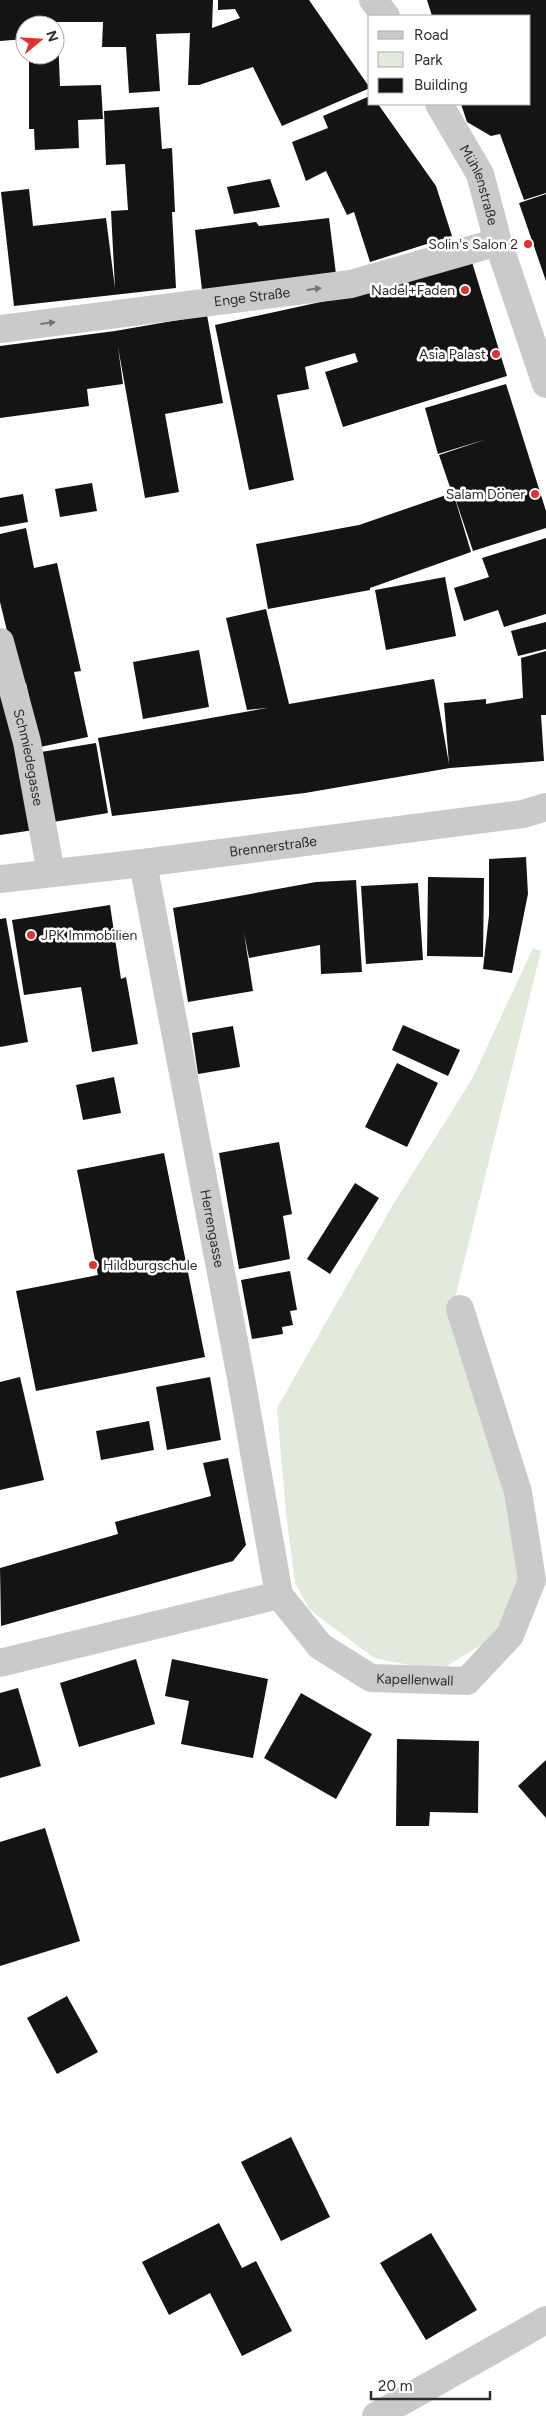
<svg xmlns="http://www.w3.org/2000/svg" width="546" height="2416" viewBox="0 0 546 2416" font-family="Figtree,sans-serif">
<rect width="100%" height="100%" fill="#fff"/>
<!-- green -->
<path fill="#e2ebdb" d="M533,948L541,951L454,1302L513,1496L523,1580L494,1637L439,1671L374,1658L310,1610L295,1583L286,1513L277,1408L391,1208L472,1079Z"/>
<!-- building -->
<g fill="#141414">
<path d="M0,0H213L212,28L240,18L235,9L218,10V0H309L370,88L282,126L253,67L199,85H188L190,33L156,34L160,91L129,93L126,47H102L103,22H30V25H25V39L0,41Z"/>
<path d="M427,0H546V193L524,200L500,134L491,136L467,122L461,104H530V16H432Z"/>
<path d="M55,37H58L60,86L101,85L103,119L78,120L79,148L35,150L34,129H29V55H55Z"/>
<path d="M370,96V104H378L436,186L452,236L370,262L354,212L347,215L326,171L306,181L292,142L328,128L323,116Z"/>
<path d="M159,107L162,149L172,148L175,212H172L176,288L14,306L1,192L29,189L33,226L106,218L115,288L111,211L128,210L125,164L106,165L104,111Z"/>
<path d="M270,179L280,207L234,214L227,187Z"/>
<path d="M546,194V281L519,203Z"/>
<path d="M329,218L336,274L202,290L195,230L256,222L259,226Z"/>
<path d="M471,259L507,376L343,427L325,372L358,362L355,353L305,367L309,389L277,395L294,480L249,490L215,325L339,298Z"/>
<path d="M207,315L223,403L165,414L179,492L145,498L118,347L123,384L87,389L89,406L0,418V346L115,331Z"/>
<path d="M506,384L546,511V528L473,551L453,492L471,552L370,588V590L268,609L256,544L359,525L452,493L439,455L487,439L438,454L425,408Z"/>
<path d="M92,483L97,511L60,517L55,489Z"/>
<path d="M23,494L28,522L0,527V498Z"/>
<path d="M26,528L34,568L57,563L81,671L74,672L88,737L40,747L26,683L20,684L0,602V534Z"/>
<path d="M546,538V614L504,627L498,610L464,621L454,588L489,577L482,558Z"/>
<path d="M445,577L456,636L386,650L375,590Z"/>
<path d="M266,609L289,704L434,679L449,764L444,703L486,699V704L523,698L521,658L546,651V715H541L544,761L450,768L305,793L112,816L98,738L267,708L247,710L226,618Z"/>
<path d="M546,622V649L518,656L511,631Z"/>
<path d="M199,650L209,707L143,719L133,662Z"/>
<path d="M0,665L34,830L0,835Z"/>
<path d="M96,743L108,813L53,822L41,752Z"/>
<path d="M526,857L528,894L512,973L483,969L489,915V859Z"/>
<path d="M428,877L484,878L483,957L427,956Z"/>
<path d="M356,880L362,972L321,974L320,945L249,958L244,933L253,991L188,1002L173,908L316,882Z"/>
<path d="M418,883L423,960L366,964L361,886Z"/>
<path d="M110,905L121,979L126,977L138,1044L92,1052L81,987L24,995L12,920Z"/>
<path d="M6,918L28,1042L0,1047V919Z"/>
<path d="M403,1025L460,1050L448,1076L392,1050Z"/>
<path d="M233,1026L240,1067L198,1074L192,1033Z"/>
<path d="M397,1063L438,1083L407,1147L365,1127Z"/>
<path d="M114,1077L121,1113L83,1120L76,1085Z"/>
<path d="M279,1142L292,1214L283,1216L290,1259L239,1269L219,1153Z"/>
<path d="M164,1153L205,1357L36,1391L16,1291L98,1275L77,1170Z"/>
<path d="M355,1183L379,1198L330,1274L307,1259Z"/>
<path d="M290,1271L297,1310L290,1311L293,1325L282,1327L283,1334L252,1339L241,1280Z"/>
<path d="M20,1377L44,1480L0,1490V1382Z"/>
<path d="M210,1377L221,1440L167,1450L156,1387Z"/>
<path d="M149,1421L154,1450L101,1460L96,1431Z"/>
<path d="M228,1458L246,1545L233,1561L1,1626L0,1568L118,1534L115,1522L211,1496L203,1463Z"/>
<path d="M136,1659L155,1724L79,1747L60,1683Z"/>
<path d="M172,1659L268,1679L253,1758L181,1744L189,1701L165,1696Z"/>
<path d="M18,1688L41,1766L0,1778V1693Z"/>
<path d="M301,1693L372,1734L336,1799L264,1758Z"/>
<path d="M397,1739L479,1741L478,1813L430,1812L429,1826H396Z"/>
<path d="M546,1760V1818L518,1786Z"/>
<path d="M45,1828L80,1941L0,1966V1842Z"/>
<path d="M67,1996L98,2052L57,2074L27,2018Z"/>
<path d="M291,2137L330,2217L281,2241L241,2162Z"/>
<path d="M219,2223L242,2268L256,2261L292,2331L242,2356L210,2293L169,2315L142,2262Z"/>
<path d="M431,2233L477,2310L426,2340L380,2263Z"/>
</g>
<g fill="none" stroke-linecap="round" stroke-linejoin="round">
<!-- street -->
<g stroke="#cacaca" stroke-width="28">
<path d="M373,0L386,16"/>
<path id="s1" d="M439,104L480,174L498,242L546,384"/>
<path id="s2" d="M0,329L351,284L498,242"/>
<path id="s3" d="M0,642L27,742L51,873"/>
<path id="s4" d="M143,863L241,1378L279,1595L320,1646L371,1678L467,1681L510,1635L532,1580L518,1492L460,1309"/>
<path id="s5" d="M0,879L143,863L523,814L546,807"/>
<path d="M0,1663L279,1595"/>
<path d="M376,2416L546,2320"/>
</g>
</g>
<!-- one-way arrows -->
<defs><path id="oneway-solid" d="M-6-.8H1V-3.2L6.5 0L1 3.2V.8H-6Z" transform="scale(1.25)"/></defs>
<g fill="#747474">
<use href="#oneway-solid" transform="translate(314 289) rotate(-7)"/>
<use href="#oneway-solid" transform="translate(48 323) rotate(-7)"/>
</g>
<!-- markers -->
<g fill="#e23131" stroke="#fff" stroke-width="2">
<circle cx="528" cy="244" r="5"/>
<circle cx="465" cy="290" r="5"/>
<circle cx="496" cy="354" r="5"/>
<circle cx="535" cy="494" r="5"/>
<circle cx="31" cy="935" r="5"/>
<circle cx="93" cy="1265" r="5"/>
</g>
<g text-anchor="middle" dominant-baseline="central" stroke-width="5" stroke-linejoin="round" paint-order="stroke">
<!-- street labels -->
<g font-size="14" fill="#2d2d2d" stroke="#fff">
<text stroke="none"><textPath href="#s1" startOffset="91">Mühlenstraße</textPath></text>
<text stroke="none"><textPath href="#s2" startOffset="254">Enge Straße</textPath></text>
<text stroke="none"><textPath href="#s3" startOffset="119">Schmiedegasse</textPath></text>
<text stroke="none"><textPath href="#s5" startOffset="275">Brennerstraße</textPath></text>
<text stroke="none"><textPath href="#s4" startOffset="372">Herrengasse</textPath></text>
<text stroke="none"><textPath href="#s4" startOffset="914">Kapellenwall</textPath></text>
</g>
<!-- poi labels -->
<g font-size="14" fill="#2d2d2d" stroke="#fff" text-anchor="end">
<text x="518" y="244">Solin's Salon 2</text>
<text x="455" y="290">Nadel+Faden</text>
<text x="486" y="354">Asia Palast</text>
<text x="525" y="494">Salam Döner</text>
<text x="41" y="935" text-anchor="start">JPK Immobilien</text>
<text x="103" y="1265" text-anchor="start">Hildburgschule</text>
</g>
</g>
<!-- legend -->
<rect x="368" y="15" width="162" height="90" fill="#ffffff" stroke="#ababab"/>
<rect x="378" y="31" width="25" height="8" fill="#cacaca" stroke="#ababab"/>
<text x="414" y="40" font-size="15" fill="#2d2d2d">Road</text>
<rect x="378" y="52" width="25" height="15" fill="#e2ebdb" stroke="#ababab"/>
<text x="414" y="65" font-size="15" fill="#2d2d2d">Park</text>
<rect x="378" y="78" width="25" height="15" fill="#141414" stroke="#ababab"/>
<text x="414" y="90" font-size="15" fill="#2d2d2d">Building</text>
<!-- north arrow -->
<g transform="translate(40 40) rotate(72)"><circle r="24" fill="#ffffff" stroke="#ababab"/>
<path d="M0-4L9 19L0 12L-9 19Z" fill="#e23131"/>
<text y="-8" font-size="14" font-weight="bold" text-anchor="middle" fill="#2d2d2d">N</text>
</g>
<!-- scale -->
<path d="M371 2391v8h119v-8" fill="none" stroke="#2d2d2d" stroke-width="2.5"/>
<text x="378" y="2391" font-size="15" fill="#2d2d2d" stroke="#ffffff" stroke-width="4" paint-order="stroke">20 m</text>
</svg>
